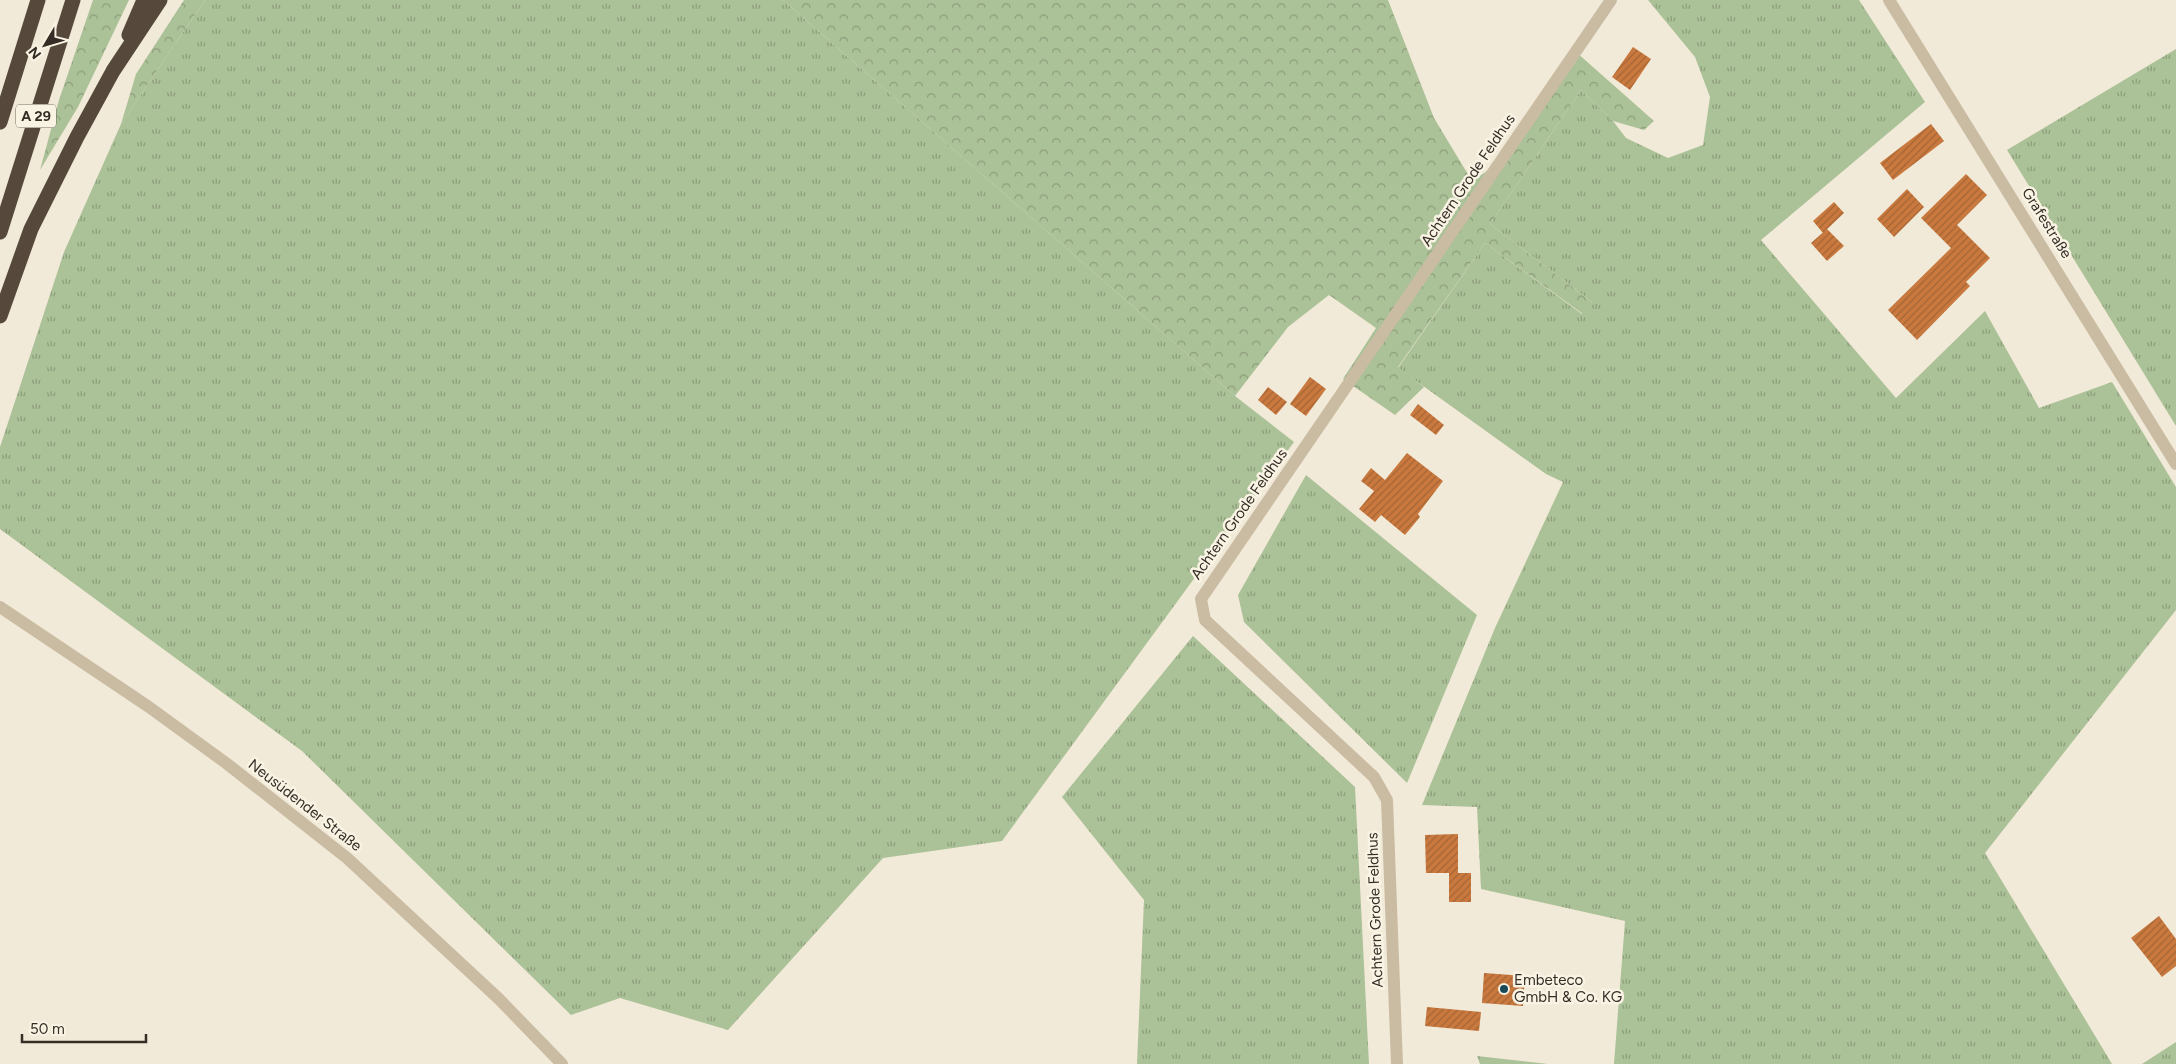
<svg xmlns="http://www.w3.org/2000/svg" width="2176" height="1064" viewBox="0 0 2176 1064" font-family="Figtree,sans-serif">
<defs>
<pattern id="grass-tufts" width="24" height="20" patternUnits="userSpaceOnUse" patternTransform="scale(1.25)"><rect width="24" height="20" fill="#abc197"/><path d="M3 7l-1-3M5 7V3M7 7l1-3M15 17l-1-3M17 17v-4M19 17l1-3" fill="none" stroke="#8c9d7b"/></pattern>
<pattern id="forest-crowns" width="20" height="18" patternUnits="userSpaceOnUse" patternTransform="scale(1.25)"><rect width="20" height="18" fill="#abc197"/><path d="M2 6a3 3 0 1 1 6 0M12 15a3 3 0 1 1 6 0" fill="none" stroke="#8c9d7b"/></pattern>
<pattern id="building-hatch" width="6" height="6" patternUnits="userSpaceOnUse" patternTransform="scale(1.25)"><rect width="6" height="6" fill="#c9793e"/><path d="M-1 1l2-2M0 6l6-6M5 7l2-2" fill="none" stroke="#a46434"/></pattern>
</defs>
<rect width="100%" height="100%" fill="#f2ead8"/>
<!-- grass -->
<g fill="url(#grass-tufts)">
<path d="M205,0H783L1235,396L1294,442L1002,841L883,858L728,1030L620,998L571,1015L302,751L0,529V447L64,252L121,124Z"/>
<path d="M1648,0H1859L1925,102L1761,240L1896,398L1985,311L2039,408L2112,382L2176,487V610L1985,853L2112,1064H1614L1625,921L1481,889L1477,807L1422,805L1495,628L1563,482L1546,474L1398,368L1485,243L1582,314L1592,302L1490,224L1581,90L1613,121L1626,138L1668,158L1703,145L1710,97L1695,57Z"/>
<path d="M2176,49V426L2007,150Z"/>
<path d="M1306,475L1477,615L1407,783L1244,622L1238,595Z"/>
<path d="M1193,636L1355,787L1369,1064H1137L1144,900L1062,797Z"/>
<path d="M2176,1042V1064H2142Z"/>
<path d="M1477,1056L1548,1064H1480Z"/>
</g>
<!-- forest -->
<g fill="url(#forest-crowns)">
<path d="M93,0H129L78,107L40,170L59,100Z"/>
<path d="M184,0H205L121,124L136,74Z"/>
<path d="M783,0H1388L1434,118L1472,181L1502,161L1576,52L1654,121L1644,130L1613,121L1581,90L1490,224L1592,302L1583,314L1485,243L1398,367L1424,387L1395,415L1343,379L1376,328L1329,295L1288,327L1235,396Z"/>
</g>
<!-- building -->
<g fill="url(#building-hatch)">
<path d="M1633,47L1651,59L1630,90L1612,77Z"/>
<path d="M1931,124L1944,141L1893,180L1880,163Z"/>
<path d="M1966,174L1987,195L1957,225L1990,258L1966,282L1970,286L1917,340L1888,310L1951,248L1921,218Z"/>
<path d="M1907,189L1924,207L1894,237L1877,219Z"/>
<path d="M1834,202L1844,213L1823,233L1813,221Z"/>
<path d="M1827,229L1844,246L1827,261L1811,243Z"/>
<path d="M1310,377L1326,389L1306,416L1290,404Z"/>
<path d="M1268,387L1287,402L1276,415L1258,400Z"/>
<path d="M1418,404L1444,425L1436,435L1410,415Z"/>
<path d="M1407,453L1443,481L1418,514L1420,517L1405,535L1381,515L1375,522L1359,509L1374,491L1361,481L1371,468L1385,480Z"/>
<path d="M1458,834V873H1471V902H1449V873H1457H1426L1425,835Z"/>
<path d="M2159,916L2176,939V966L2162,977L2131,938Z"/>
<path d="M1484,973L1525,976L1523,1006L1482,1003Z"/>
<path d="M1427,1007L1481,1012L1479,1031L1425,1026Z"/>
</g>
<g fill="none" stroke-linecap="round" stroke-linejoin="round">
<!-- minor -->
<g stroke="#cabca3" stroke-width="12">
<path d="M1889,0L2176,464"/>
<path d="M0,607L149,707L226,763L347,858L499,999L562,1064"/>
<path d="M1397,1064L1387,800L1374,777L1205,620L1201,599L1611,0"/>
</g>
<!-- highway -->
<g stroke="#56493c" stroke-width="15">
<path d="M129,35L144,0"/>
<path d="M0,122L38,0"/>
<path d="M0,232L73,0"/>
<path d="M0,316L31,229L77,137L113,71L160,0"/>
</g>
</g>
<!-- markers -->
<circle fill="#1a4857" stroke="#f9f3e4" stroke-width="2" cx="1504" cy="989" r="5"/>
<g text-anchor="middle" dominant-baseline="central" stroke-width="5" stroke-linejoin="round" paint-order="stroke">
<!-- shield labels -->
<rect fill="#f9f3e4" stroke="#70685f" stroke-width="1" x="16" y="104.5" width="40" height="23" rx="4"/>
<g font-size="14" font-weight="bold" fill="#352d26">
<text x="36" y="116">A 29</text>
</g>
<!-- street labels -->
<g font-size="15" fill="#352d26" stroke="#f9f3e4">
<text transform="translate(1468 180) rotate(-56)">Achtern Grode Feldhus</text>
<text transform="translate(2047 223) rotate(58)">Grafestraße</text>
<text transform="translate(1239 514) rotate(-55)">Achtern Grode Feldhus</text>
<text transform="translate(305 805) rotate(38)">Neusüdender Straße</text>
<text transform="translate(1375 910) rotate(-92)">Achtern Grode Feldhus</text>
</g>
<!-- poi labels -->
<g font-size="15" fill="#352d26" stroke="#f9f3e4" text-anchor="start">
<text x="1514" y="980">Embeteco<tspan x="1514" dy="17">GmbH &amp; Co. KG</tspan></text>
</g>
</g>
<!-- north arrow -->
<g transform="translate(45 45) rotate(232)" stroke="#f9f3e4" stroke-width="4" paint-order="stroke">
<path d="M0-4L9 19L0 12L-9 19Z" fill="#352d26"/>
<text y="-8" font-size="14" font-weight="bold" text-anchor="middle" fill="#352d26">N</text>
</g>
<!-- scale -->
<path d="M22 1034v8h124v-8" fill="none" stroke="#352d26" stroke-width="2.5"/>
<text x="30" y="1034" font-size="15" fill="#352d26" stroke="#f9f3e4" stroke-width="4" paint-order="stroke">50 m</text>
</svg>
